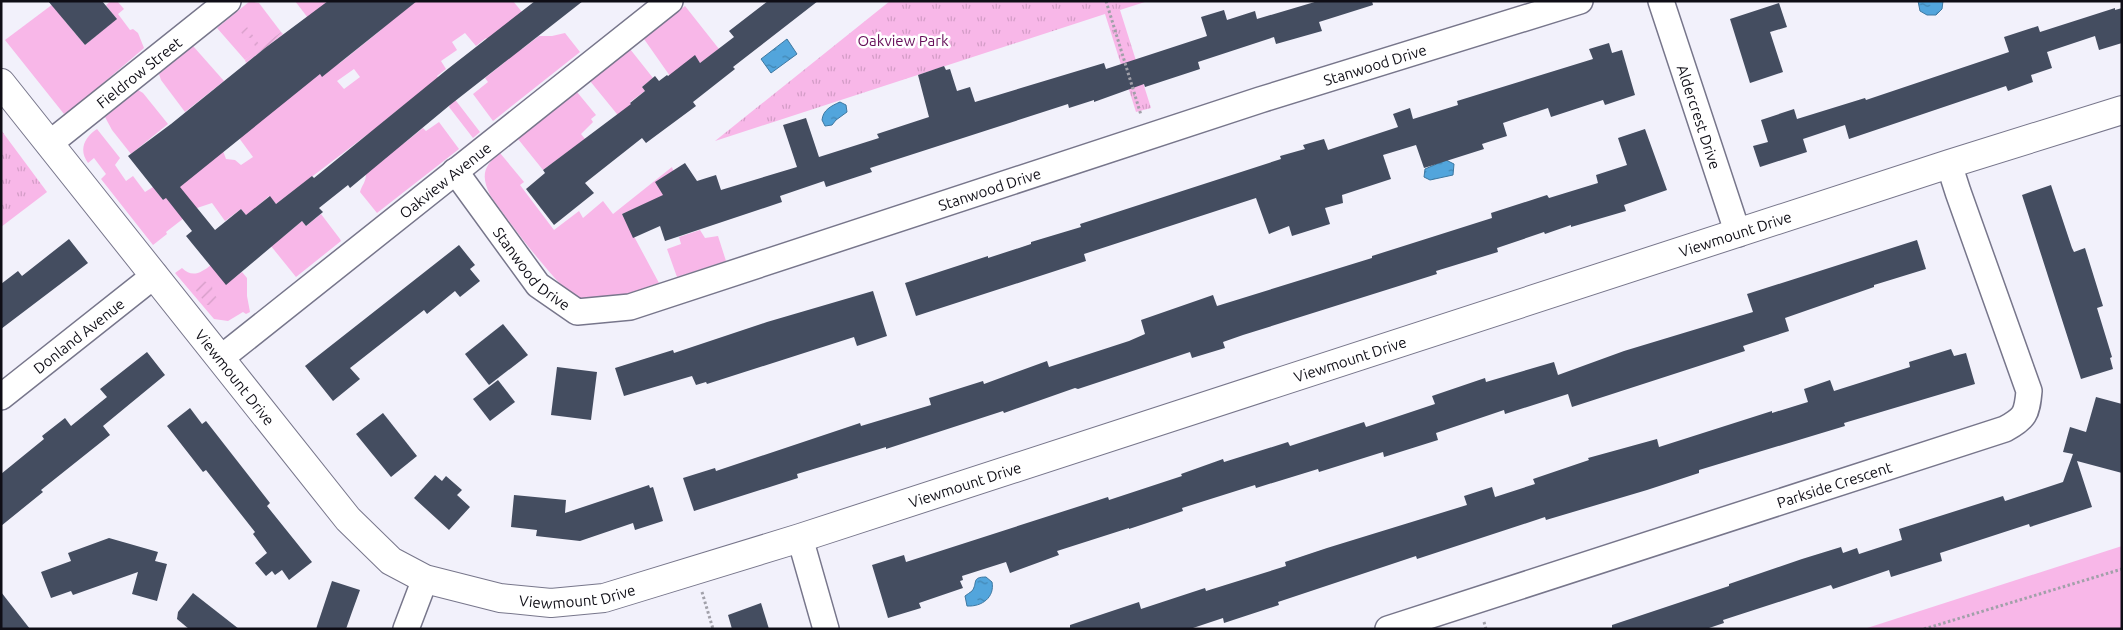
<svg xmlns="http://www.w3.org/2000/svg" width="2123" height="630" viewBox="0 0 2123 630" font-family="Ubuntu,sans-serif">
<defs>
<pattern id="park-tufts" width="24" height="20" patternUnits="userSpaceOnUse" patternTransform="scale(1.25)"><rect width="24" height="20" fill="#f8b7e8"/><path d="M3 7l-1-3M5 7V3M7 7l1-3M15 17l-1-3M17 17v-4M19 17l1-3" fill="none" stroke="#d39cc6"/></pattern>
<pattern id="garden-furrows" width="10" height="10" patternUnits="userSpaceOnUse" patternTransform="scale(1.25)"><rect width="10" height="10" fill="#f8b7e8"/><path d="M-1 1l2-2M0 10L10 0M9 11l2-2" fill="none" stroke="#d39cc6"/></pattern>
<pattern id="water-ripples" width="26" height="14" patternUnits="userSpaceOnUse" patternTransform="scale(1.25)"><rect width="26" height="14" fill="#52a5dc"/><path d="M2 4q2-2 4 0t4 0M15 11q2-2 4 0t4 0" fill="none" stroke="#4285b1"/></pattern>
</defs>
<rect width="100%" height="100%" fill="#f2f1fb"/>
<!-- grass -->
<g fill="#f8b7e8" fill-rule="evenodd">
<path d="M57,1L64,20L85,45L116,19L106,5L111,1H117L124,9L118,14L130,30L133,29L138,33L144,48L73,109L64,114L5,40Z"/>
<path d="M250,1L259,3L281,32L245,60L217,28Z"/>
<path d="M295,1H328L308,18Z"/>
<path d="M417,1H513L522,12L504,27L522,49L539,36H552L565,33L580,52L493,121L473,94L488,82L485,78L505,62L486,38L476,46L465,33L452,42L457,50L441,61L446,69L437,76L480,132L473,138L449,107L450,105L432,83L384,121L403,144L423,128L426,131L439,122L459,149L377,213L360,192C362,185 366,182 366,174L386,158L368,134L276,204L269,196L253,210L259,218L283,237L302,221L306,226L321,214L340,239L341,241L296,277L241,209L225,221L212,203L197,208L166,232L167,234L153,245L101,179L106,174L94,158L88,163C78,149 85,137 97,129L120,158L115,165L126,181L133,176L145,192L153,187L163,200L223,151L226,159L235,160L241,165L253,157L239,138L318,75L340,63L381,30L378,26ZM354,69L360,77L344,89L337,81Z"/>
<path d="M685,6L719,49L700,63L695,56L684,96L644,39Z"/>
<path d="M193,46L224,81L185,112L161,80L159,74Z"/>
<path d="M630,49L653,78L642,87L645,91L630,102L633,107L630,130L590,81Z"/>
<path d="M138,90L143,93L168,124L131,154L112,130L105,117Z"/>
<path d="M577,92L596,115L591,119L593,122L581,134L585,139L543,170L518,139Z"/>
<path d="M500,153L524,182L520,185L554,230L579,211L583,218L603,201L613,214L672,167L679,189L622,214L659,283C640,289 599,306 580,300C562,294 503,214 490,195C481,176 483,166 500,153Z"/>
<path d="M700,230L705,238L718,236L726,261L677,277L667,249L681,244L679,237Z"/>
<path d="M211,265L226,284L242,272L247,278V296L250,312L246,314L243,312L228,321L214,319L175,273L182,268C192,278 201,273 211,265Z"/>
<path d="M2122,546V629H1864Z"/>
</g>
<!-- park -->
<g fill="url(#park-tufts)">
<path d="M890,1H1148L1120,10L1151,108L1136,112L1105,14L715,141Z"/>
<path d="M1,130L47,192L1,227Z"/>
</g>
<!-- garden -->
<g fill="url(#garden-furrows)">
<path d="M247,27L261,47L281,32L283,34L246,63L245,60L257,50L251,38L244,37L241,32Z"/>
<path d="M198,280H203L212,286L213,293L218,299L214,305H207L194,288L195,284Z"/>
</g>
<!-- water -->
<g fill="url(#water-ripples)" stroke="#3e78a1">
<path d="M1918,1H1943L1942,9L1936,15H1927L1920,11Z"/>
<path d="M787,39L797,54L771,73L761,59Z"/>
<path d="M840,102L846,105L847,112L836,120L832,125L825,126L822,120C823,110 831,106 840,102Z"/>
<path d="M1446,160L1454,164L1453,175L1430,180L1424,177L1425,169Z"/>
<path d="M986,577L992,582C995,597 982,607 967,606L965,596C967,594 970,593 972,591C978,583 971,577 986,577Z"/>
</g>
<!-- building -->
<g fill="#444d60">
<path d="M48,1H102L117,19L85,45Z"/>
<path d="M328,1H417L322,77L320,74L180,187L215,230L241,209L246,215L270,196L276,204L312,176L314,178L449,68L535,1H583L450,105L350,188L348,185L319,208L323,212L306,226L302,221L226,285L186,236L192,231L166,198L163,200L128,156L171,124L265,48Z"/>
<path d="M768,1H818L733,67L735,69L693,102L696,106L646,143L642,138L585,183L594,193L554,225L526,189L545,173L543,170L631,104L630,103L645,91L642,87L655,76L659,81L667,75L668,76L695,55L700,63L734,37L729,31Z"/>
<path d="M1318,1H1372L1373,5L1319,22L1322,31L1276,44L1274,37L1198,62L1200,69L1145,87L1144,84L1094,102V100L1069,108L1068,104L870,168L872,172L826,187L824,181L780,196L782,202L665,241L660,226L633,238L622,214L663,195L655,182L685,163L697,181L716,175L721,190L797,167L783,125L806,118L819,157L879,138L877,134L929,117L918,75L944,66L946,70L950,69L957,91L970,87L975,102L1104,63L1106,69L1207,36L1201,17L1224,10L1227,20L1255,11L1257,19Z"/>
<path d="M1779,3L1787,27L1770,32L1783,72L1750,83L1730,19Z"/>
<path d="M2115,8V10L2122,8V43L2099,50L2095,36L2047,52L2052,68L2031,75L2033,82L2008,91L2006,86L1849,139L1845,125L1803,139L1807,152L1760,167L1753,146L1768,142L1761,120L1794,109L1797,119L1865,98L1866,100L2009,52L2004,37L2038,26L2040,32Z"/>
<path d="M1609,43L1612,53L1622,50L1635,95L1605,105L1603,100L1551,117L1548,108L1503,123L1507,136L1482,144L1484,149L1424,168L1416,145L1383,155L1391,179L1342,195L1343,203L1325,208L1330,224L1292,236L1289,226L1269,234L1256,198L1084,254L1086,261L916,316L905,283L988,256V258L1031,244V242L1081,227L1080,224L1281,159L1280,156L1305,149L1303,145L1324,139L1328,150L1398,127L1393,114L1410,108L1413,119L1458,105L1457,101L1593,59L1589,49Z"/>
<path d="M1645,129L1667,190L1624,205L1626,211L1571,227V225L1545,234L1544,232L1497,248L1498,252L1436,271L1437,274L1243,335L1223,342L1225,348L1192,358L1190,352L1078,389L1075,388L1004,413L1003,411L886,449V447L797,474L798,478L694,511L683,478L715,468L716,471L860,423L861,426L931,405L929,398L983,381L984,384L1047,361L1049,367L1129,341L1145,334L1141,320L1213,295L1217,306L1372,258V256L1492,218L1491,213L1547,195L1549,198L1598,183L1596,175L1627,165L1618,138Z"/>
<path d="M2051,185L2072,248L2074,252L2085,248L2103,306L2097,308L2112,357L2110,358L2113,369L2081,379L2022,195Z"/>
<path d="M69,239L88,263L1,329V284L18,271L22,276Z"/>
<path d="M1917,240L1926,269L1874,285V287L1785,318L1789,331L1743,346L1745,351L1572,407L1568,394L1505,414L1504,410L1436,433L1438,440L1384,457L1383,452L1319,472L1318,469L1256,488L1255,485L1182,508L1183,511L1129,529V528L1057,551L1059,555L1010,573L1006,562L962,576L963,580L960,581L963,588L919,603L921,608L888,618L872,565L904,555L906,562L1108,497L1109,500L1182,476L1181,474L1223,459L1224,462L1288,442L1290,446L1364,422L1366,427L1435,404L1432,396L1485,378L1486,382L1554,362L1558,375L1624,351L1753,312L1747,294Z"/>
<path d="M459,245L475,265L470,269L480,281L460,297L455,291L427,314L424,310L350,368L360,379L333,401L305,366Z"/>
<path d="M873,291L887,336L857,346L854,337L707,384L706,382L696,385L692,376L624,396L615,368L673,350L674,353L767,322Z"/>
<path d="M503,324L528,355L489,385L465,354Z"/>
<path d="M1951,349L1954,356L1966,353L1975,384L1844,423L1845,426L1699,470V473L1647,490L1546,520L1545,517L1417,559L1416,556L1278,602L1279,605L1224,623L1223,618L1190,629H1070V625L1139,602L1141,609L1205,588L1206,591L1286,566L1285,562L1327,548L1467,505L1464,496L1492,487L1495,497L1535,484L1533,479L1589,460L1588,458L1657,439L1659,447L1772,411V413L1808,402L1804,389L1830,380L1834,391L1910,367L1909,362Z"/>
<path d="M147,352L165,375L103,426L110,435L41,490L43,492L1,526V474L44,439L42,436L65,418L71,426L107,397L100,389Z"/>
<path d="M557,367L597,372L591,420L551,415Z"/>
<path d="M498,380L515,402L490,421L473,399Z"/>
<path d="M2096,397L2122,404V473L2077,461L2092,507L2030,527L2029,524L1940,553L1942,561L1891,577L1889,570L1833,589L1831,585L1723,620L1724,623L1706,629H1612V625L1729,586V584L1802,559L1841,547L1843,553L1857,548L1859,554L1902,540L1899,529L2003,496L2005,501L2063,482L2073,454L2063,452L2070,427L2086,432Z"/>
<path d="M190,408L202,424L206,421L270,503L267,506L312,562L289,580L282,570L275,575L272,571L266,576L255,563L267,553L253,534L255,532L206,470L203,472L167,426Z"/>
<path d="M383,413L417,456L391,477L356,434Z"/>
<path d="M435,475L442,481L446,476L462,490L457,495L470,507L449,530L414,498Z"/>
<path d="M649,485L650,488L653,487L663,521L635,530L633,523L580,541L536,536L537,530L511,527L514,495L566,500L565,513Z"/>
<path d="M109,538L158,552L155,561L167,564L157,601L132,594L138,572L73,595L71,591L51,598L41,572L71,561L68,553Z"/>
<path d="M332,581L360,590L352,612L346,629H316Z"/>
<path d="M1,592L30,629H1Z"/>
<path d="M193,593L239,629H189L177,619L178,612Z"/>
<path d="M761,603L769,629H732L728,615Z"/>
</g>
<g fill="none" stroke-linecap="round" stroke-linejoin="round">
<!-- street casing -->
<g stroke="#77768b" stroke-width="28">
<g id="street">
<path id="s1" d="M1661,1L1738,234"/>
<path id="s2" d="M49,144L228,1"/>
<path id="s3" d="M455,171L538,285L577,312L630,307L1260,100L1580,1"/>
<path id="s4" d="M221,358L670,1"/>
<path id="s5" d="M1,397L155,275"/>
<path d="M800,538L826,629"/>
<path d="M406,629L425,579"/>
<path id="s6" d="M1388,629L2005,429C2025,418 2027,414 2029,391L1958,192L1949,164"/>
</g>
</g>
<!-- secondary casing -->
<g stroke="#77768b" stroke-width="30">
<g id="secondary">
<path id="s7" d="M1,83L348,519L391,561L425,579L500,598L551,603L604,598L800,538L1949,164L2122,110"/>
</g>
</g>
<!-- path -->
<g stroke="#a1a0a9" stroke-width="3" stroke-dasharray="2.5 2.5" stroke-linecap="butt">
<path d="M1106,1L1141,115"/>
<path d="M702,592L713,629"/>
<path d="M1484,622L1486,629"/>
<path d="M1924,629L2122,569"/>
</g>
<!-- street -->
<use href="#street" stroke="#fff" stroke-width="25"/>
<!-- secondary -->
<use href="#secondary" stroke="#fff" stroke-width="28"/>
</g>
<g text-anchor="middle" dominant-baseline="central" stroke-width="5" stroke-linejoin="round" paint-order="stroke">
<!-- park labels -->
<g font-size="15" fill="#660f59" stroke="#fff">
<text x="903" y="40">Oakview Park</text>
</g>
<!-- street labels -->
<g font-size="15" fill="#0f0e16" stroke="#fff">
<text stroke="none"><textPath href="#s3" startOffset="1025">Stanwood Drive</textPath></text>
<text stroke="none"><textPath href="#s2" startOffset="115">Fieldrow Street</textPath></text>
<text stroke="none"><textPath href="#s1" startOffset="122">Aldercrest Drive</textPath></text>
<text stroke="none"><textPath href="#s4" startOffset="286">Oakview Avenue</textPath></text>
<text stroke="none"><textPath href="#s3" startOffset="620">Stanwood Drive</textPath></text>
<text stroke="none"><textPath href="#s7" startOffset="2026">Viewmount Drive</textPath></text>
<text stroke="none"><textPath href="#s3" startOffset="125">Stanwood Drive</textPath></text>
<text stroke="none"><textPath href="#s5" startOffset="99">Donland Avenue</textPath></text>
<text stroke="none"><textPath href="#s7" startOffset="1621">Viewmount Drive</textPath></text>
<text stroke="none"><textPath href="#s7" startOffset="376">Viewmount Drive</textPath></text>
<text stroke="none"><textPath href="#s6" startOffset="469">Parkside Crescent</textPath></text>
<text stroke="none"><textPath href="#s7" startOffset="1216">Viewmount Drive</textPath></text>
<text stroke="none"><textPath href="#s7" startOffset="811">Viewmount Drive</textPath></text>
</g>
</g>
<!-- border -->
<rect width="2123" height="630" fill="none" stroke="#0f0e16" stroke-width="5"/>
</svg>
